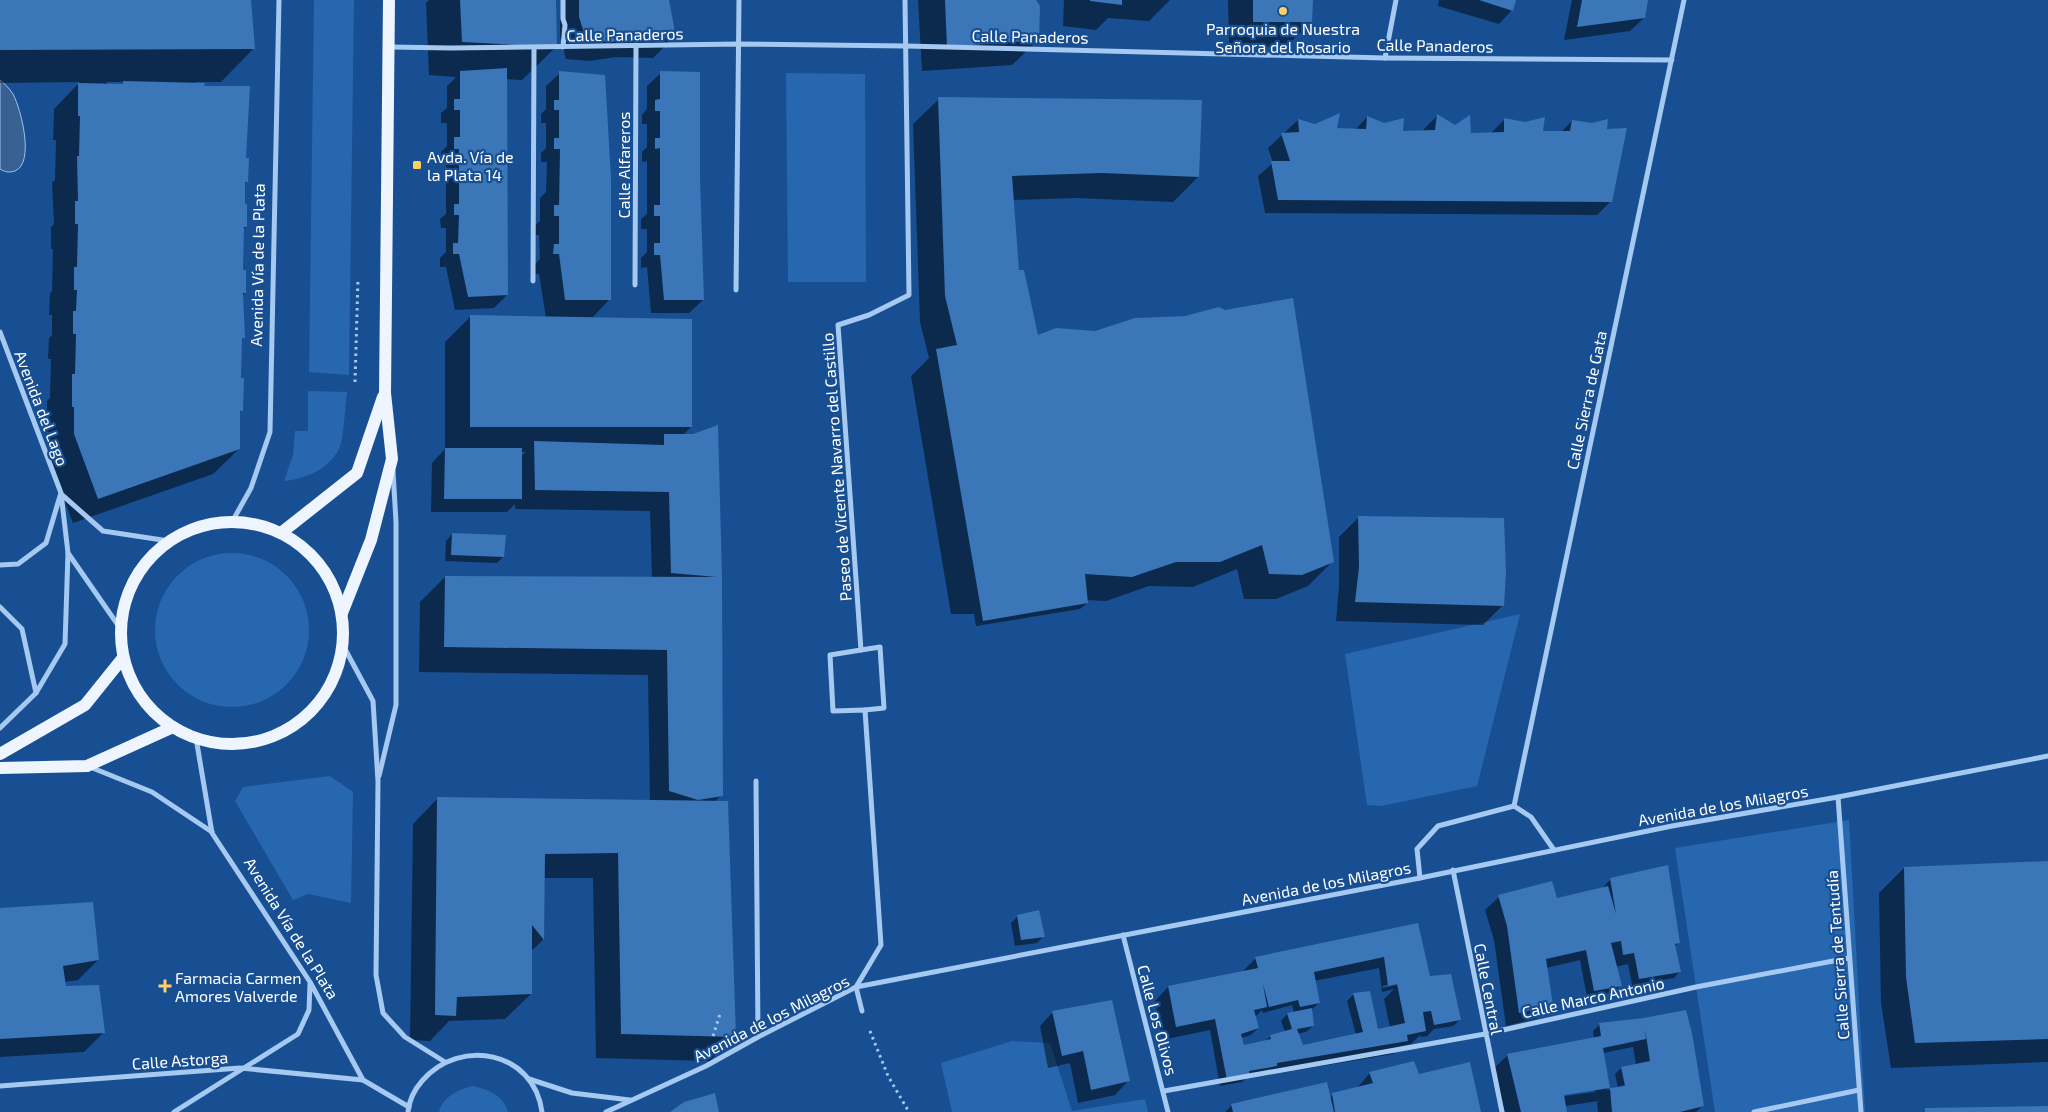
<svg xmlns="http://www.w3.org/2000/svg" width="2048" height="1112" viewBox="0 0 2048 1112" font-family="'Exo 2',sans-serif">
<rect width="100%" height="100%" fill="#174f92"/>
<!-- green -->
<g fill="#2667af">
<path d="M314,0H354L349,375L309,372Z"/>
<path d="M786,73L865,74L866,282H788Z"/>
<path d="M308,391L347,392C345,406 344,438 339,449C328,470 305,479 284,481L293,455L295,431H308Z"/>
<circle cx="232" cy="630" r="77"/>
<path d="M1520,614L1477,786L1381,806L1367,805L1345,654Z"/>
<path d="M330,776L353,792L351,903L308,894L293,900L235,801L243,787Z"/>
<path d="M1849,820L1865,1112H1715L1675,848Z"/>
<path d="M1012,1041L1050,1043L1072,1111L1145,1099L1148,1112H952L941,1063Z"/>
<path d="M473,1086C489,1090 503,1095 508,1112H439C443,1096 458,1090 473,1086Z"/>
</g>
<!-- water -->
<path fill="#396292" stroke="#98c4f3" d="M0,80C5,84 9,88 13,94C21,109 35,163 15,171C9,173 5,172 0,169Z"/>
<!-- shadow -->
<g fill="#0007" fill-rule="evenodd">
<path d="M0,0H250L254,48L221,82H196V84L203,87L244,160L247,181L244,184L246,227L243,230L242,271L245,293L242,296L243,337L240,340L242,410L239,413V449L213,474L73,523L49,460L50,432H47V401L50,398L51,359H48L49,338L52,335V315H49L50,293L52,291L53,249H51V227L54,224L52,182L55,180L56,140H53L54,109L80,82L0,83ZM107,82H124L121,85L107,84Z"/>
<path d="M429,0H555L556,47L522,80L506,79L507,295L494,308L455,310L446,267H440V258L446,252V228H441L440,219L446,214V162H441V152L447,146V123H441V113L447,108V86L456,77L429,75L426,3Z"/>
<path d="M564,0H668L673,38L653,58L616,57L590,61L566,59L560,37V19L564,15Z"/>
<path d="M918,0H1034L1038,40L1012,65L922,71Z"/>
<path d="M1064,0H1170L1149,21L1108,18L1096,30L1063,26Z"/>
<path d="M1228,0H1311V22L1286,47L1229,46Z"/>
<path d="M1439,0H1514L1512,10L1499,24L1438,6Z"/>
<path d="M1572,0H1647L1644,18L1630,31L1564,40Z"/>
<path d="M560,73L610,299L591,319L691,427L682,436H693L717,427L721,795L715,802L735,1036L710,1061L596,1058L593,878H543V940L530,952L531,994L505,1019L449,1021L430,1041L410,1040L413,824L438,798L650,801L648,675L419,672L420,602L445,577L652,578L650,511L515,509V504L507,512H431L432,463L445,449V342L470,317L546,318L539,274H534V265L540,259L539,235H535L534,226L540,221V198L546,192L547,162H541V153L546,148V123H541V114L546,109V86ZM520,452H526L520,457Z"/>
<path d="M661,73L699,177L703,300L689,313H651L647,267L641,268V258L647,252V229H641V219L647,214V161L642,162V152L647,147V124H642V115L647,109V86Z"/>
<path d="M939,99L1198,177L1173,202L1076,198L1012,200L1017,271L1037,337L1333,561L1308,586L1276,599H1244L1237,569L1193,587L1149,586L1106,601L1086,600L1087,603L1080,609L976,626L974,614H951L911,376L929,358L920,322L913,124Z"/>
<path d="M1437,116L1470,134L1491,133L1504,120L1541,133L1561,132L1572,121L1605,130L1611,201L1597,215L1265,213L1258,176L1273,163L1268,148L1298,120L1335,129L1355,130L1367,117L1402,132H1423L1424,129Z"/>
<path d="M1359,517L1503,605L1483,625L1336,621L1339,587V537Z"/>
<path d="M452,534L503,557L497,563L445,561L446,541Z"/>
<path d="M2048,862V1062L1891,1068L1881,1003L1879,893L1904,868Z"/>
<path d="M1611,879L1678,943L1674,947L1680,971L1674,978L1632,985L1628,964L1615,967L1620,986L1614,992L1587,997L1580,960L1546,968L1552,1005L1538,1018L1506,1026L1494,940L1485,910L1499,897L1556,900L1601,889Z"/>
<path d="M0,909L98,960L78,980L64,982V988L104,1032L84,1052L0,1057Z"/>
<path d="M1018,916L1043,937L1037,943L1015,946L1011,923Z"/>
<path d="M1417,924L1428,976L1460,1020L1453,1026L1434,1029L1427,1036L1421,1037L1420,1035L1411,1044L1401,1046L1393,1054L1263,1076V1073L1248,1076L1242,1082L1220,1086L1210,1030L1162,1040L1155,1001L1168,987L1242,972L1256,958ZM1379,968L1382,992L1394,989L1384,999L1390,1028L1373,1031L1369,992L1353,995L1347,1001L1356,1035L1302,1047L1297,1034L1306,1032L1313,1026L1311,1010L1319,1003L1314,981ZM1422,977V979L1383,988L1382,986ZM1292,1005L1294,1013L1287,1014L1281,1021L1285,1032L1271,1036L1265,1041L1243,1046L1241,1038L1251,1035L1258,1028L1255,1017L1262,1010L1263,1013Z"/>
<path d="M1053,1012L1128,1081L1115,1095L1078,1103L1070,1063L1048,1068L1040,1026Z"/>
<path d="M1686,1012L1703,1105L1696,1112H1598L1597,1103L1599,1101L1565,1106L1566,1112H1505L1494,1068L1508,1055L1594,1038L1593,1031L1600,1024ZM1633,1047L1636,1065L1621,1068L1615,1074L1618,1088L1606,1090L1608,1088L1603,1053ZM1639,1083L1619,1088V1086ZM1595,1089V1092L1558,1097V1095Z"/>
<path d="M1370,1073L1418,1076L1480,1112H1225L1232,1105L1330,1098L1333,1095L1357,1088Z"/>
</g>
<!-- building -->
<g fill="#3b76b9" fill-rule="evenodd">
<path d="M0,0H251L255,49L0,50Z"/>
<path d="M460,0H556L557,47L462,42Z"/>
<path d="M579,0H669L674,26V38H636L611,42L586,39L579,17Z"/>
<path d="M945,0H1036L1040,6L1039,40L947,47Z"/>
<path d="M1090,0H1122V5L1090,1Z"/>
<path d="M1253,0H1313L1312,22H1253Z"/>
<path d="M1479,0H1516L1513,11Z"/>
<path d="M1582,0H1648L1645,18L1577,27Z"/>
<path d="M507,68L508,295L468,297L459,254H453V243H458L459,215H454V204H459V149H454V137H460V110H454V99H460V71Z"/>
<path d="M559,71L605,75L611,178V300H565L559,254H553L554,244H559V216H554V205H559L560,149H554V138H559V110H554V100H559Z"/>
<path d="M660,71L700,72V177L704,300H664L660,255H654V243H660V216H654V205H660V148L655,149V138H660V111H655V100L660,99Z"/>
<path d="M123,81L205,83L204,86H250L246,158H249L248,182H245V204H247V227H244L243,270H246V293H243L245,338H242L241,378H244L243,411H240V449L98,499L74,434V407H72V374H75L76,334H73V311H76L77,290H74V267H77L78,224H75V201H78L77,156H79L80,116H78V83L123,84Z"/>
<path d="M938,97L1202,100L1199,177L1102,173L1012,176L1019,270H1024L1038,335L1056,328L1095,331L1135,318L1185,316L1219,307L1225,310L1293,298L1334,562L1302,575L1269,574L1262,545L1220,562H1176L1132,577L1085,574L1088,603L983,621L936,349L957,345L945,296Z"/>
<path d="M1340,113L1337,128L1366,129L1367,116L1384,123L1404,118L1403,131L1435,130L1437,114L1455,125L1470,115L1471,133L1504,132V118L1525,122L1545,117L1543,131H1570L1572,120L1592,123L1608,119L1607,129L1627,128L1612,202L1278,200L1271,161H1290L1281,133L1299,132L1298,119L1315,124Z"/>
<path d="M470,315L692,319V427H470Z"/>
<path d="M718,425L722,577L723,796L698,800L669,791L667,650L444,647L445,576L717,577L671,573L669,492L535,490L534,441L664,445V434H693Z"/>
<path d="M445,448H522V499H444Z"/>
<path d="M1358,516L1504,518L1506,572L1504,606L1355,602L1359,567Z"/>
<path d="M452,533L506,535L504,557L451,555Z"/>
<path d="M437,797L728,801L736,1037L621,1034L618,853L545,854L544,940L532,925V994L457,997L456,1016L435,1015Z"/>
<path d="M2048,861V1039L1915,1043L1906,977L1904,867Z"/>
<path d="M1668,865L1680,943L1675,944L1681,972L1639,979L1634,953L1623,955L1621,941L1611,943L1622,986L1594,991L1586,950L1546,959L1553,1005L1519,1013L1507,926L1498,895L1552,881L1557,898L1608,886L1616,914L1610,878Z"/>
<path d="M93,902L99,960L63,966L66,986L99,985L105,1033L0,1039V908Z"/>
<path d="M1039,910L1045,937L1021,940L1017,915Z"/>
<path d="M1418,923L1430,976L1451,974L1461,1020L1434,1025L1431,1011L1423,1012L1426,1031L1407,1035L1408,1041L1277,1063V1066L1249,1071L1250,1076L1227,1080L1215,1019L1176,1027L1168,986L1258,968L1255,957ZM1384,957L1388,986L1397,984L1405,1023L1378,1029L1370,991L1353,993L1363,1032L1303,1045L1297,1029L1314,1026L1312,1008L1287,1013L1292,1029L1270,1035L1271,1039L1244,1045L1241,1034L1259,1028L1254,1010L1267,1007L1263,984L1269,1007L1298,1000L1300,1007L1320,1003L1314,972Z"/>
<path d="M1112,1000L1130,1081L1091,1090L1083,1051L1062,1056L1052,1011Z"/>
<path d="M1686,1010L1692,1033L1704,1106L1680,1112H1612L1610,1088L1564,1095L1567,1112H1521L1507,1054L1601,1036L1599,1023L1643,1018ZM1645,1029L1650,1061L1621,1067L1625,1086L1610,1088L1603,1048L1646,1039Z"/>
<path d="M1414,1061L1419,1074L1470,1062L1481,1112H1335L1332,1093L1373,1083L1369,1072Z"/>
<path d="M1327,1082L1334,1112H1233L1231,1104Z"/>
<path d="M715,1093L719,1112H670L684,1102Z"/>
<path d="M2048,1106V1112H1925V1108Z"/>
</g>
<g fill="none" stroke-linecap="round" stroke-linejoin="round">
<!-- path -->
<g stroke="#a5c9f0" stroke-width="3" stroke-dasharray="2.5 4" stroke-linecap="butt">
<path d="M355,382L358,278"/>
<path d="M870,1031L888,1076L909,1112"/>
<path d="M713,1036L720,1014"/>
</g>
<!-- street -->
<g stroke="#a5c9f0" stroke-width="5">
<path d="M563,0V19L565,25L563,47"/>
<path d="M390,47L451,48L739,44L906,46L1385,58L1672,60"/>
<path d="M1385,58L1396,0"/>
<path d="M533,281L534,48"/>
<path d="M635,285L636,45"/>
<path d="M736,290L739,0"/>
<path d="M0,332L61,493L68,553L120,628"/>
<path d="M61,494L103,531L169,541"/>
<path d="M232,522L251,488L270,432L279,0"/>
<path d="M0,565L18,564L46,543L60,496"/>
<path d="M0,607L22,629L36,693"/>
<path d="M345,649L373,701L378,781L376,975L383,1013L405,1037L445,1062"/>
<path d="M861,650L880,647L884,708L865,710"/>
<path d="M0,728L36,693L65,644L68,553"/>
<path d="M196,738L212,833L310,982L363,1080L409,1107"/>
<path d="M90,767L152,792L212,832"/>
<path d="M379,776L396,705V522L393,471"/>
<path d="M756,781L758,1037"/>
<path d="M1838,797L1861,1112"/>
<path d="M1514,806L1684,0"/>
<path d="M1453,870L1502,1112"/>
<path d="M1420,878L1417,849L1438,826L1514,806L1531,817L1554,850"/>
<path d="M1123,935L1168,1112"/>
<path d="M862,1011L856,987L881,945L865,710L833,711L830,655L861,650L838,325L869,315L909,295L905,0"/>
<path d="M529,1079L572,1093L630,1100"/>
<path d="M0,1086L240,1068L363,1080"/>
<path d="M1164,1091L1485,1034L1696,987L1849,958"/>
<path d="M174,1112L298,1034L309,1010L310,984"/>
<path d="M408,1112C409,1101 415,1089 422,1081C460,1037 534,1051 542,1112"/>
<path d="M606,1112L706,1066L758,1037L856,987L1420,878L1672,826L1838,797L2048,756"/>
<path d="M1754,1112L1859,1090"/>
</g>
<!-- primary -->
<g stroke="#eff5ff" stroke-width="12">
<circle cx="232" cy="633" r="111"/>
<path d="M281,533L357,473L383,397"/>
<path d="M342,613L371,540L392,459L385,393L389,0"/>
<path d="M0,754L85,705L122,659"/>
<path d="M0,768L87,766L173,727"/>
</g>
</g>
<!-- markers -->
<g fill="#ffcf65" stroke="#174f92" stroke-width="2">
<circle cx="1283" cy="11" r="5"/>
<rect x="412" y="160" width="10" height="10" rx="2.5"/>
<path d="M162.5 978.5h5v5h5v5h-5v5h-5v-5h-5v-5h5z"/>
</g>
<g text-anchor="middle" dominant-baseline="central" stroke-width="4.5" stroke-linejoin="round" paint-order="stroke">
<!-- poi labels -->
<g font-size="16" fill="#fff" stroke="#174f92" text-anchor="start">
<text x="1283" y="28" text-anchor="middle">Parroquia de Nuestra<tspan x="1283" dy="18">Señora del Rosario</tspan></text>
<text x="427" y="156">Avda. Vía de<tspan x="427" dy="18">la Plata 14</tspan></text>
<text x="175" y="977">Farmacia Carmen<tspan x="175" dy="18">Amores Valverde</tspan></text>
</g>
<!-- street labels -->
<g font-size="16" fill="#fff" stroke="#174f92">
<text transform="translate(625 34) rotate(-1)">Calle Panaderos</text>
<text transform="translate(1030 36) rotate(1)">Calle Panaderos</text>
<text transform="translate(1435 45) rotate(1)">Calle Panaderos</text>
<text transform="translate(623 165) rotate(-90)">Calle Alfareros</text>
<text transform="translate(257 265) rotate(-89)">Avenida Vía de la Plata</text>
<text transform="translate(1586 400) rotate(-78)">Calle Sierra de Gata</text>
<text transform="translate(42 408) rotate(69)">Avenida del Lago</text>
<text transform="translate(836 467) rotate(-94)">Paseo de Vicente Navarro del Castillo</text>
<text transform="translate(1723 805) rotate(-10)">Avenida de los Milagros</text>
<text transform="translate(1326 883) rotate(-11)">Avenida de los Milagros</text>
<text transform="translate(292 928) rotate(58)">Avenida Vía de la Plata</text>
<text transform="translate(1837 955) rotate(-94)">Calle Sierra de Tentudía</text>
<text transform="translate(1489 989) rotate(79)">Calle Central</text>
<text transform="translate(1593 997) rotate(-12)">Calle Marco Antonio</text>
<text transform="translate(771 1018) rotate(-27)">Avenida de los Milagros</text>
<text transform="translate(1158 1020) rotate(75)">Calle Los Olivos</text>
<text transform="translate(180 1060) rotate(-4)">Calle Astorga</text>
</g>
</g>
</svg>
